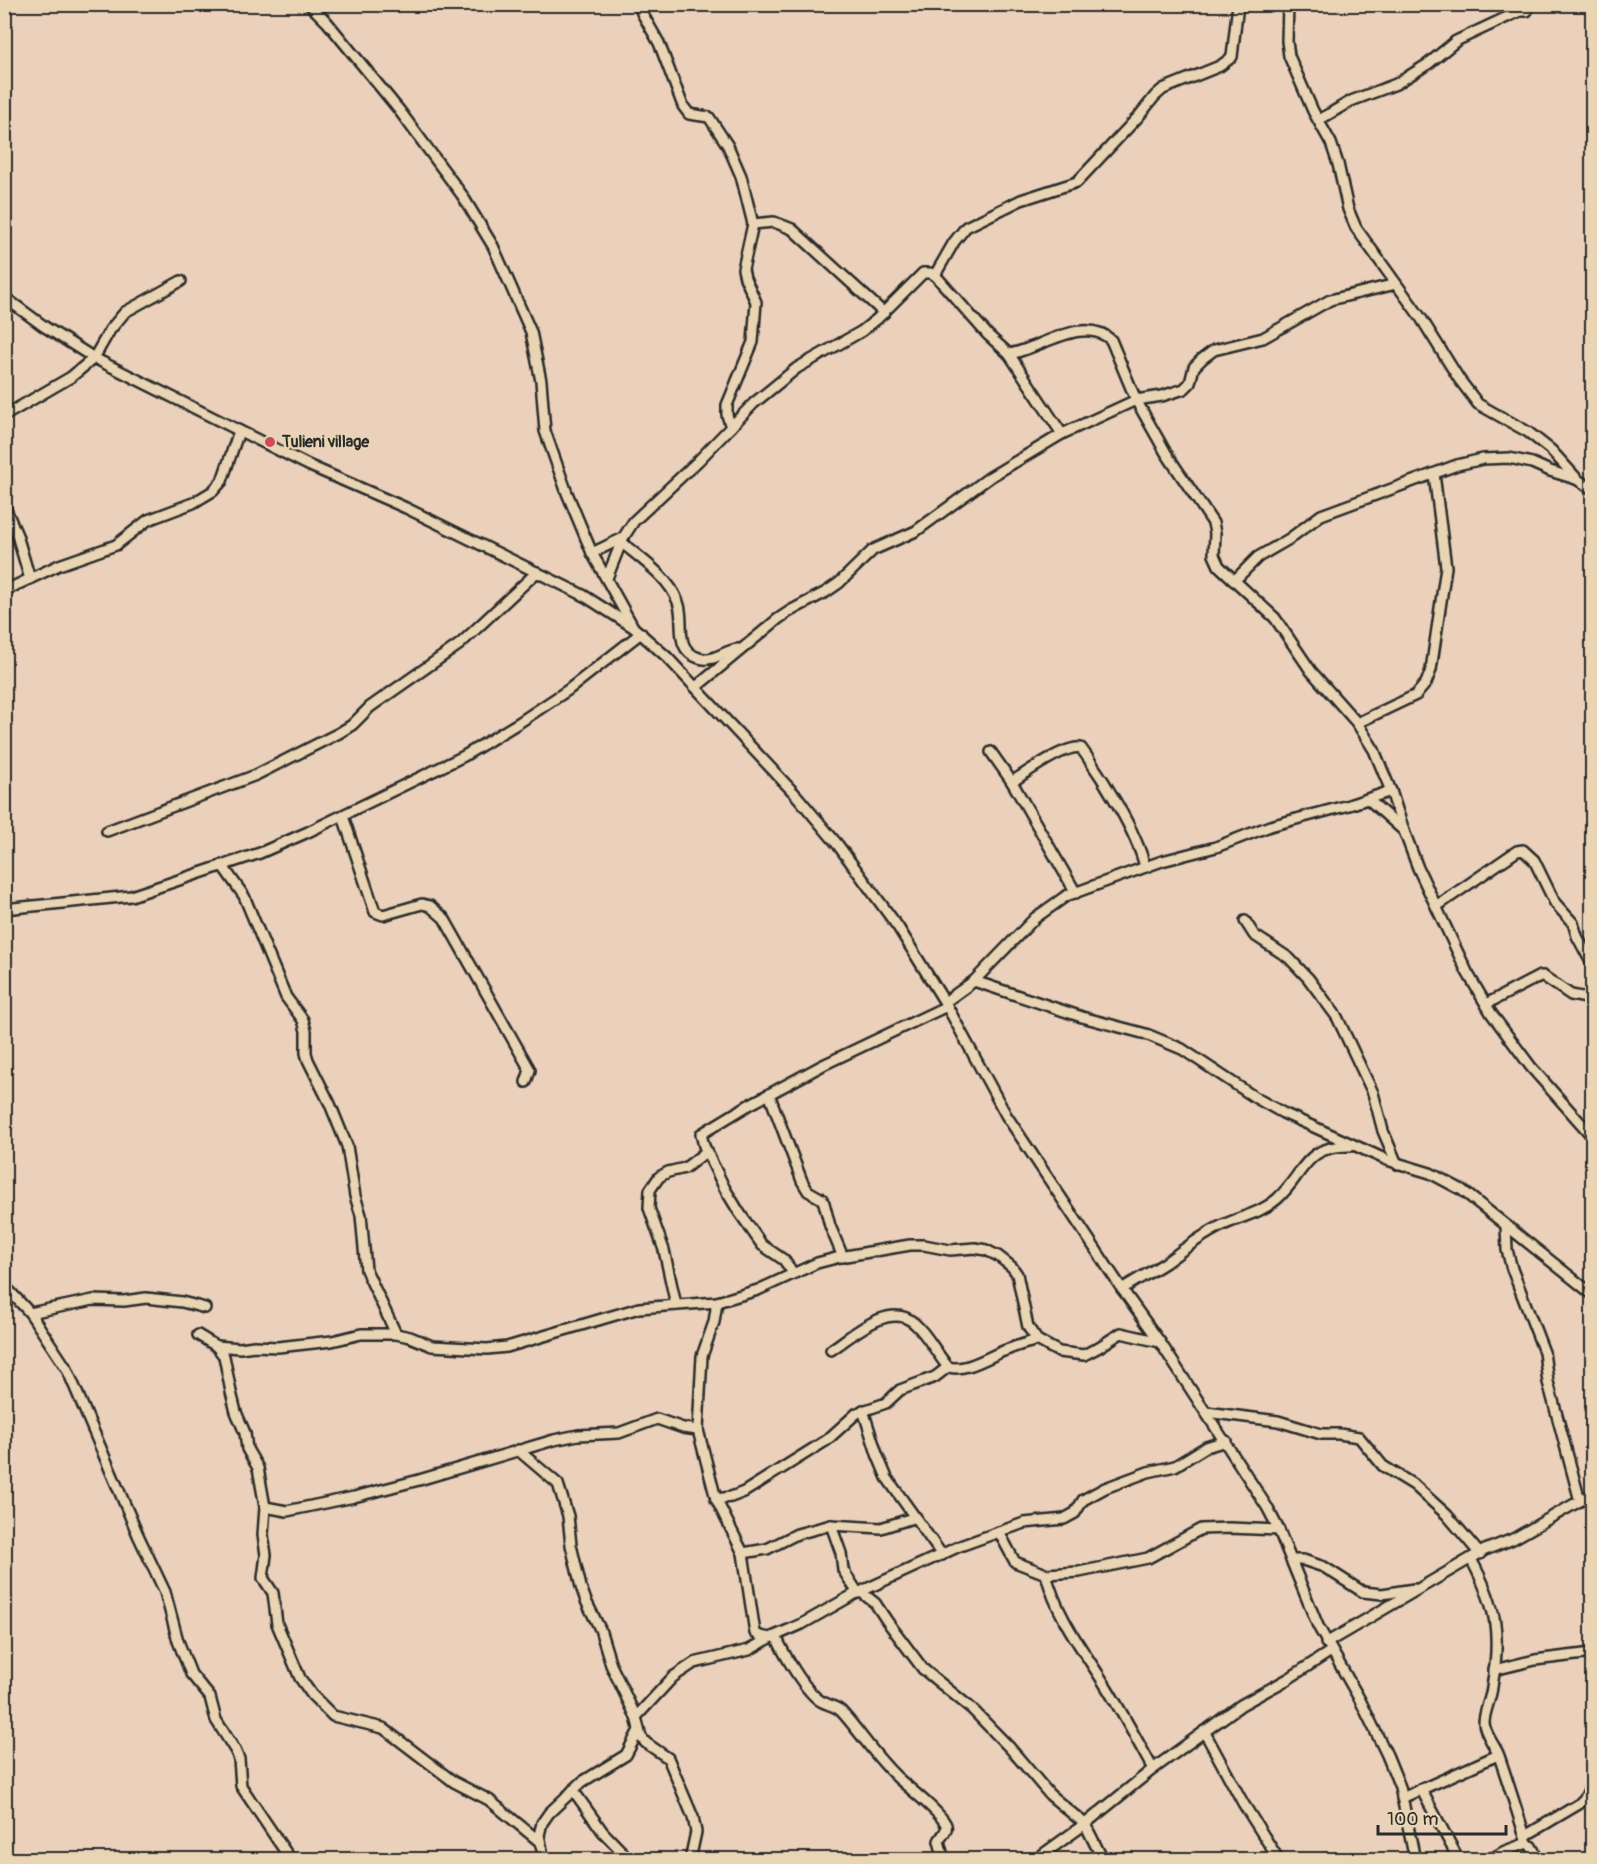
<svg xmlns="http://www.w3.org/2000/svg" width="1597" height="1864" viewBox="0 0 1597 1864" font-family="Pangolin,sans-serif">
<rect width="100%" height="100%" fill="#ebd1bc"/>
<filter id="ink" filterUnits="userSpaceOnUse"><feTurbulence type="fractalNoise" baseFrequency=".0167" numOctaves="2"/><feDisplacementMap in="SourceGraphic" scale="12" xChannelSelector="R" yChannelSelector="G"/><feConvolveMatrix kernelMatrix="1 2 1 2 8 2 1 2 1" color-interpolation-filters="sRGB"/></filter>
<g filter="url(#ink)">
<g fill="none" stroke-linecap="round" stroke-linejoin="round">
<!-- minor casing -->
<g stroke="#2b2b2b" stroke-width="14">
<g id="minor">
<path d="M309,4L327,22L399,110L462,195L493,246L531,332L541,381L545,431L567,493L592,553L632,625"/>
<path d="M639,4L642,13L659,43L683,106L689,114L709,117L728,146L741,176L753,224L743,269L745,278L756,302L753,342L727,405V415L731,427"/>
<path d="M1288,4L1287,41L1289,56L1313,111L1331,143L1338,164L1348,209L1356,228L1421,318L1459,379L1478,404L1528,432L1551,450L1578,480L1592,489"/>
<path d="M1503,4L1520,11H1527"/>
<path d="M1319,120L1351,101L1396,84L1428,64L1456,41L1520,11"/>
<path d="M753,224L774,222L792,229L884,313"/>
<path d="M935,275L954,242L966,227L1021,200L1077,182L1139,116L1155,96L1163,89L1220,66L1232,57L1238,4"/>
<path d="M4,297L45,327L94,358L310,466L406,508L583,595L633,627L667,657L796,795L838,845L898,927L947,1006L1006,1115L1122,1289L1160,1342L1267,1507L1278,1528L1318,1626L1360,1700L1387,1755L1400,1787L1415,1860"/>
<path d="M1009,354C1038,350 1084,314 1111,340L1136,400L1166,453L1213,523L1215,533L1214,555L1219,566L1275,618L1311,671L1357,723L1374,750L1391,791L1404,831L1418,868L1467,972L1491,1013L1531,1067L1592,1136"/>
<path d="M4,416L71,377L94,358L110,330L125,312L181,281"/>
<path d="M4,505L17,535L30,579"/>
<path d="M621,542C640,558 669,577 678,602C686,621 672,649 699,658C714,663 724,650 738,649"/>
<path d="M592,553L623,538"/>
<path d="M607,578L623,538L634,521L698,461L754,403L797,368L862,331L877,319L923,273H930L935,275L988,335L1009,354L1062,434"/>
<path d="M1234,581L1258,557L1289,539L1321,515L1457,465L1483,459L1509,458L1532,463L1550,471L1576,479"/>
<path d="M4,591L59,565L116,545L148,520L193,503L213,491L222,481L239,431"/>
<path d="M696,687L778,619L790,611L826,592L839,583L873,550L916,531L990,477L1062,434L1136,400L1162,396L1184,389L1190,383L1194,367L1202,359L1214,350L1263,338L1330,300L1396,284"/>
<path d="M1357,723L1416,695L1426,683L1431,670L1446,567L1434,474"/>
<path d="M991,752L1012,782L1076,893"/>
<path d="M1012,782C1025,773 1067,744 1081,748C1102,777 1137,832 1145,867"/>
<path d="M1368,799L1404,831"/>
<path d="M343,816L375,912L383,915L422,904L430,906L444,918L530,1070L526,1082"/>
<path d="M107,831L256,775L339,733L352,725L370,707L460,644L537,572"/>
<path d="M222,865L244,896L286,997L303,1020L306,1031V1053L308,1060L330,1104L347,1146L355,1196L361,1215L366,1270L396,1334"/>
<path d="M1437,906L1517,851L1523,850L1534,860L1555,903L1573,923L1577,936L1592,964"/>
<path d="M4,909L131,896L260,853L308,832L464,756L520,722L568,690L641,633"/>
<path d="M1245,921L1254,935L1289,958L1308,978L1337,1017L1373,1093L1383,1131L1397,1164"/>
<path d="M974,981L1082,1017L1146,1034L1182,1049L1256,1098L1283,1113L1387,1160L1430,1173L1462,1190L1592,1294"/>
<path d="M945,1002L974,981L1035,918L1066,896L1162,861L1216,847L1270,826L1349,805L1391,791"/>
<path d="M1486,1004L1540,976H1543L1571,995L1592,999"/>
<path d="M769,1094L802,1181L808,1191L822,1199L824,1203L830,1226L843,1257"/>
<path d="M1506,1226L1507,1250L1512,1269L1544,1352L1548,1382L1580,1501"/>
<path d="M793,1273L784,1260L762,1245L739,1212L725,1189L704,1146L701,1134L747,1106L823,1065L947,1006"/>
<path d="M4,1285L30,1313L67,1369L138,1535L165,1592L178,1641L191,1674L210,1697L216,1720L235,1750L239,1759L241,1786L291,1860"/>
<path d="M1122,1289C1136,1280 1151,1272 1165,1263C1183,1250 1199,1237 1219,1227C1238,1217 1260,1214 1277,1199C1305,1174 1303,1145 1351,1146"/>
<path d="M717,1302L714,1322L702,1356L698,1430L716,1499L743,1553L755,1633L760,1636L770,1638"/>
<path d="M676,1305L664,1250L649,1208L650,1190L659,1177L668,1172L685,1168L707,1151"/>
<path d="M30,1313L93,1300L124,1301L146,1298L182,1302L205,1308"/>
<path d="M198,1335L216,1346L224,1356L231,1392L236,1412L245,1433L247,1449L258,1468L265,1507L263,1535L266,1555L263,1578L273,1593L277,1624L300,1678L312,1695L333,1716L383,1728L454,1782L489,1800L539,1841"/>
<path d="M216,1346L240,1348L254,1346L278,1347L332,1341L361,1334H396L410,1337L432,1346L487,1349L507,1347L639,1308L717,1302L758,1290L817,1263L840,1257L910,1245H924L950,1250L975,1248L986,1250L998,1256L1012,1267L1017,1274L1028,1327L1037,1340L1059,1352L1084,1355L1099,1347L1121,1333L1160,1342"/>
<path d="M831,1350C852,1336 890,1301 914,1323C928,1335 936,1353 948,1367C968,1372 990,1355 1009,1349C1018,1345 1028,1343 1037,1340"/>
<path d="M863,1410L877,1454L887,1478L942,1555"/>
<path d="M1206,1412L1278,1421L1321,1434H1339L1359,1437L1383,1466L1414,1485L1447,1515L1480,1554"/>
<path d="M518,1450L558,1484L568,1516L571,1545L581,1587L586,1601L600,1629L611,1665L636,1717L641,1737L646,1743L668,1758L693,1817L696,1832L690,1860"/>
<path d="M716,1499L731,1497L744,1492L827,1440L857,1413L886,1403L900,1390L935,1377L948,1367"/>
<path d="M265,1507L287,1511L354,1497L419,1480L554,1440L578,1435L619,1433L657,1419L683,1428L698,1430"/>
<path d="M831,1525L841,1553L843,1570L858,1593"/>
<path d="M999,1532L1015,1562L1046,1574L1079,1572L1148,1558L1201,1529L1230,1528L1279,1530"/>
<path d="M743,1553L767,1549L797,1534L831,1525L881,1528L916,1517"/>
<path d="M1471,1559C1497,1607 1501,1634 1492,1687C1491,1699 1484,1711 1484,1723C1485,1735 1495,1745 1499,1756C1509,1785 1518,1814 1527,1843"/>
<path d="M1291,1560H1303L1324,1567L1363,1592L1382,1594L1414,1589"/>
<path d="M1046,1574C1058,1620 1083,1649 1107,1688C1123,1714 1138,1742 1153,1769"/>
<path d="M861,1592L875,1603L887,1621L923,1669L972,1709L1010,1748L1050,1795L1085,1824L1103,1860"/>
<path d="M776,1636C783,1653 804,1689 819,1700C826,1705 834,1705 841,1711C861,1733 877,1759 899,1779C908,1787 943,1815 946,1825C948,1831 941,1836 939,1841L944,1860"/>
<path d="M1326,1643L1485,1550L1513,1539L1592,1494"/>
<path d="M1494,1670L1535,1660L1592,1653"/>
<path d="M636,1717L673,1677L694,1663L749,1650L770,1638L802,1624L853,1595L960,1546L1024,1523L1064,1519L1075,1513L1083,1500L1105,1488L1148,1472L1175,1466L1206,1447L1226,1441"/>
<path d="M1204,1731L1243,1803L1279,1860"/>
<path d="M1421,1789L1459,1860"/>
<path d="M573,1790L603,1832L630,1860"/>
<path d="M1402,1798L1498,1755"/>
<path d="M1525,1836L1579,1804L1585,1798L1592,1784"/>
<path d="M544,1860L539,1835L542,1823L549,1813L582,1782L626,1755L639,1730"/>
<path d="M1035,1860L1085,1824L1153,1769L1241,1705L1288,1679L1331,1651"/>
<path d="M1489,1860L1505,1851L1527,1843L1531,1846L1539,1860"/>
</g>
</g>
<!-- minor -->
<use href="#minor" stroke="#e9d5b3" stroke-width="9"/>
</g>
</g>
<!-- markers -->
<circle fill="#d1495b" stroke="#e9d5b3" stroke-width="2" cx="270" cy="442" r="6"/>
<g text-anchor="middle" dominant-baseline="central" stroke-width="4.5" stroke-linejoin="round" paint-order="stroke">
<!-- poi labels -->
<g font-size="16" font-weight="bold" fill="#2b2b2b" stroke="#e9d5b3" text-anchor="start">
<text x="282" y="442">Tulieni village</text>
</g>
</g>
<!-- margin -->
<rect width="1597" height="1864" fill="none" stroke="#e9d5b3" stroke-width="24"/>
<rect x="12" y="12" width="1573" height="1840" fill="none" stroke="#2b2b2b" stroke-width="2" filter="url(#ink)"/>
<!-- scale -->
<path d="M1378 1825v9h128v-9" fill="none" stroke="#2b2b2b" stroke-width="3"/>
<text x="1387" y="1825" font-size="18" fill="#2b2b2b" stroke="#e9d5b3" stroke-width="4.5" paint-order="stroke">100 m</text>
</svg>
